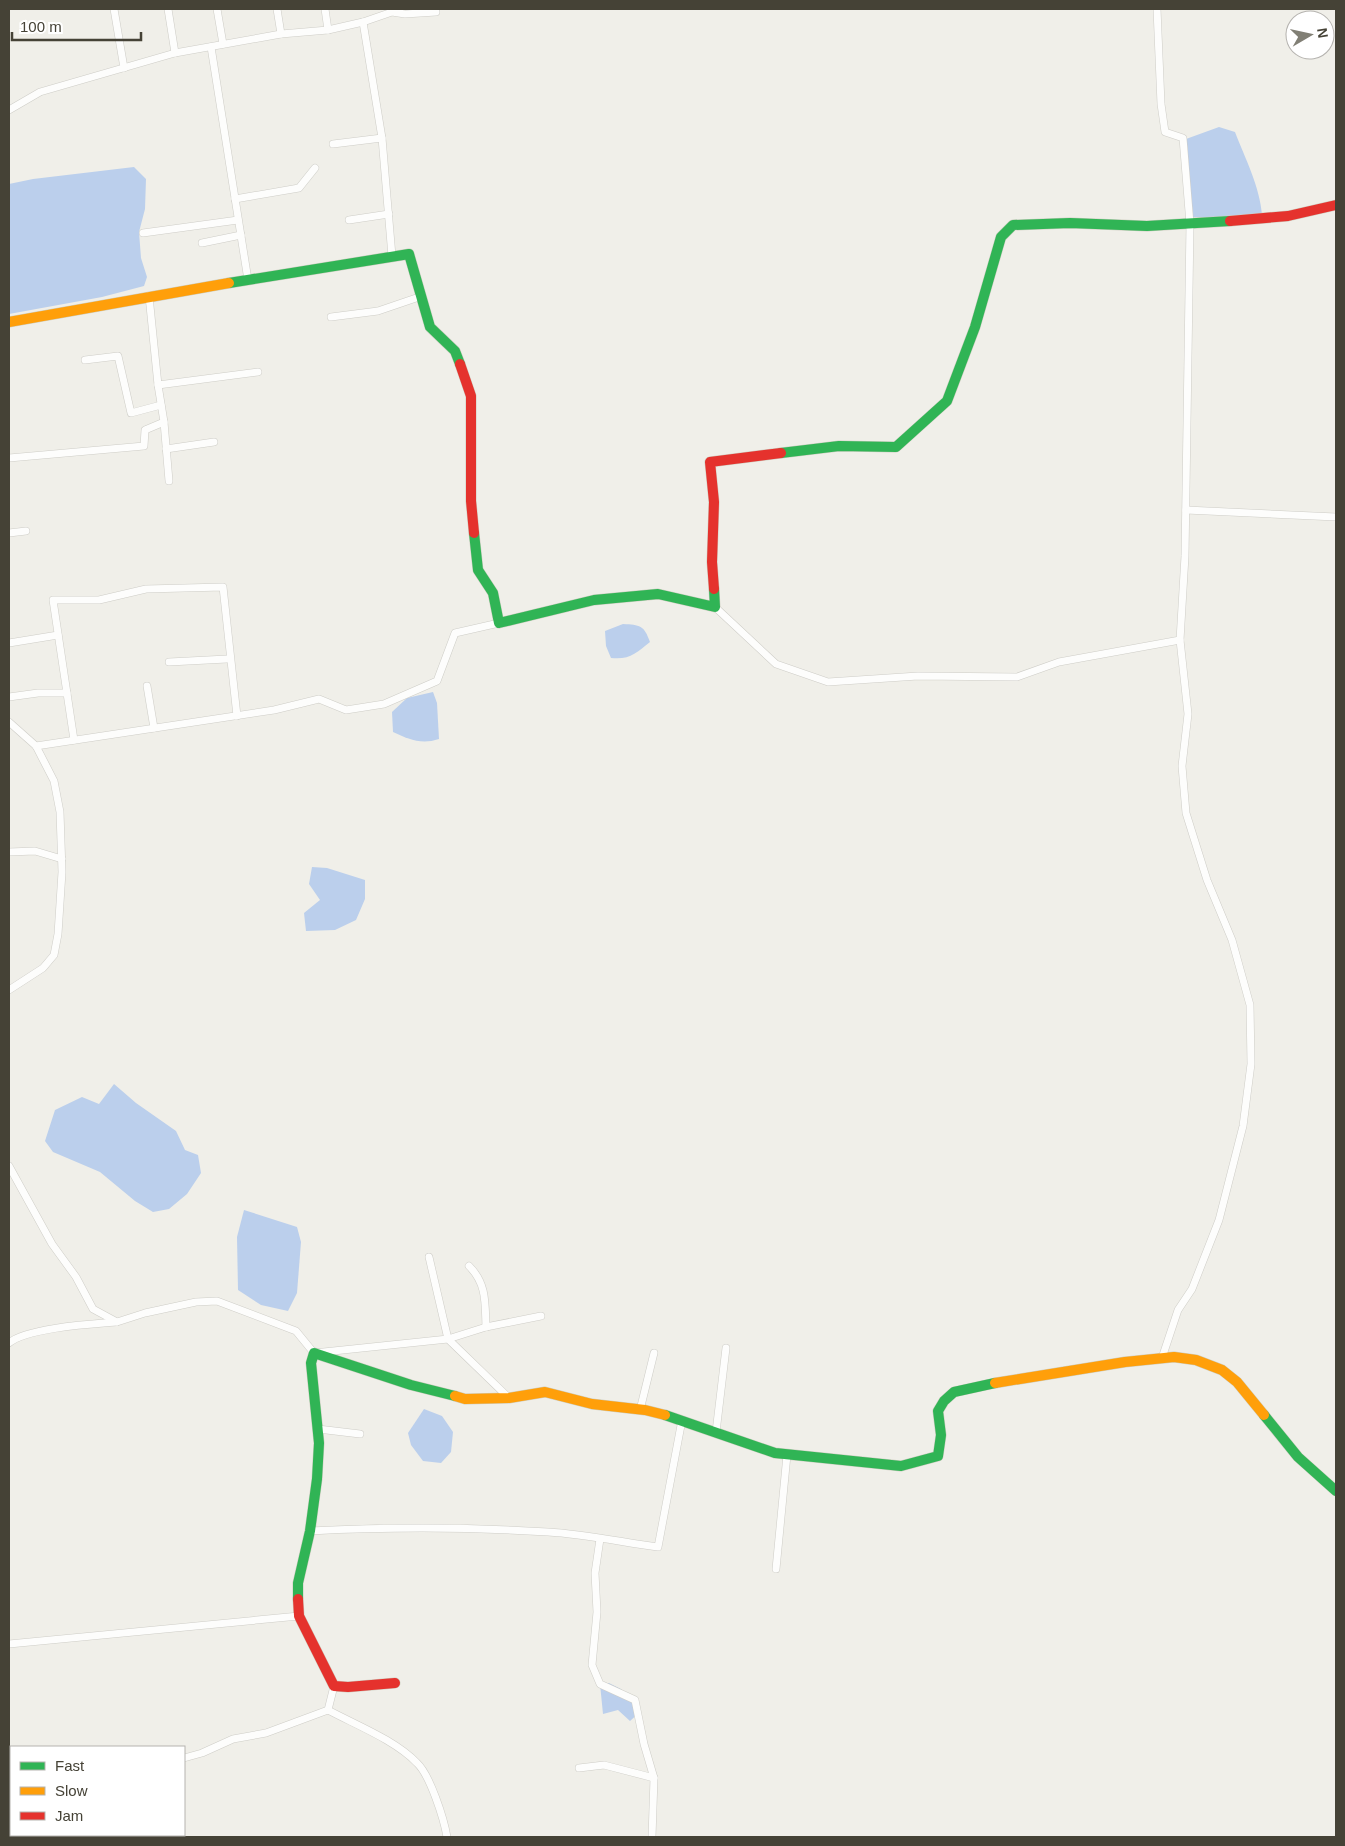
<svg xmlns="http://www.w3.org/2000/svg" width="1345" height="1846" viewBox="0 0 1345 1846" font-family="Helvetica,sans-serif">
<rect width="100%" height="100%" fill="#f0efe9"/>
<!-- water -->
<g fill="#bbcfec">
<path d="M1219,127L1235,132C1245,158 1260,187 1262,215L1212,218L1192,217L1186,139Z"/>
<path d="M134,167L146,179L145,209L139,232L141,258L147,277L144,286L102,297L9,314V184L33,179Z"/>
<path d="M623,624C640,625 644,625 650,642C636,653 630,660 611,658L606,646L605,631Z"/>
<path d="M433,692L437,703L439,739C421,745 408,739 393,732L392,712L407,698Z"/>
<path d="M312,867L327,868L365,880V899L356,920L335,930L306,931L304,913L320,900L309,884Z"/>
<path d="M114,1084L136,1103L176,1131L185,1150L198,1155L201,1173L187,1194L169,1209L153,1212L135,1201L100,1172L53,1152L45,1141L55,1110L82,1097L99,1104Z"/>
<path d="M244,1210L297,1227L301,1242L297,1293L288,1311L261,1305L238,1290L237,1237Z"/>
<path d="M424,1409L442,1416L453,1432L451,1452L441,1463L423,1461L411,1445L408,1433Z"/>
<path d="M609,1683L621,1689L641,1711L630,1721L618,1710L603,1714L600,1684Z"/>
</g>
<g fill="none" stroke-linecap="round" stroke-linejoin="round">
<!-- street casing -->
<g stroke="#cecdc7" stroke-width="8">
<g id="street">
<path d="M114,9L124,68"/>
<path d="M168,9L175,53"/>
<path d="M217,9L223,44"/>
<path d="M277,9L281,34"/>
<path d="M325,9L328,30"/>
<path d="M1157,9L1161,104L1165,132L1183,138L1190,224L1185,556L1180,640"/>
<path d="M363,22L382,138L392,256"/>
<path d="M211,47L248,280"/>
<path d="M9,110L40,92L175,53L281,34L328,30L363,22L392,12L405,14L436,12"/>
<path d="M333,144L382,138"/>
<path d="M235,199L299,188L315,168"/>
<path d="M349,220L389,214"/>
<path d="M143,233L238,220"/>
<path d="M202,243L241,235"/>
<path d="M331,317L378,311L422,296"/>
<path d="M85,360L118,356L131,413L161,405"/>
<path d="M158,385L258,372"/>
<path d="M164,422L169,481"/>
<path d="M166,449L214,442"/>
<path d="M9,458L144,446L145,430L164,422L158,385L149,296"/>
<path d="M1186,510L1336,517"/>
<path d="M9,533L26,531"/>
<path d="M715,607L776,664L828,682L918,676L1017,677L1059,662L1180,640L1188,714L1182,766L1186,813L1207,880L1232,940L1250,1005L1251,1064L1243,1126L1219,1220L1192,1289L1178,1310L1162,1358"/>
<path d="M9,643L58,635"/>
<path d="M169,662L227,659"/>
<path d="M147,686L154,728"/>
<path d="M9,697L38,693H67"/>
<path d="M9,722L36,746L54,781L60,812L62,872L58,934L54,955L43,968L9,990"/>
<path d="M74,740L53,600H99L146,589L223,587L237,716"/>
<path d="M36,746L274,710L319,699L346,710L384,704L437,681L455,633L499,623"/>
<path d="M9,852L35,851L62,859"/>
<path d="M9,1166L52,1244L76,1277L93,1309L117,1322L145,1313L196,1302L217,1301L296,1331L314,1353L448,1339L486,1327L541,1316"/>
<path d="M429,1257L448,1339L509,1398"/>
<path d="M469,1266C487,1284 485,1303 486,1327"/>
<path d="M9,1343C26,1328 92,1324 116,1322"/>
<path d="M640,1410L654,1353"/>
<path d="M318,1429L360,1434"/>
<path d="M716,1432L726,1348"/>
<path d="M310,1531C389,1527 469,1527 548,1532C584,1534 621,1542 658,1547L682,1420"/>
<path d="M600,1539L595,1573L597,1612L592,1665L600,1684L635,1700L644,1744L654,1778L652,1837"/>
<path d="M776,1569L787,1455"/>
<path d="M9,1644L299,1616"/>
<path d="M328,1710L334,1686"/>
<path d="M184,1758L202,1753L233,1739L266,1733L328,1710C356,1725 395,1740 417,1763C430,1775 444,1819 447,1837"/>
<path d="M579,1768L604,1765L654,1778"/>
<path d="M9,1778H11"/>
</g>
</g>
<!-- fast casing -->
<g stroke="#cecec1" stroke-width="11">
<g id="fast">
<path d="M229,283L409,254L430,327L455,351L460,364"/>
<path d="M781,453L839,446L896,447L947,401L975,327L1001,237L1013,225L1070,223L1147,226L1230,221"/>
<path d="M474,533L478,570L493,593L499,623L594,600L658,594L715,607L714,589"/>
<path d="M665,1415L775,1453L901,1466L938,1456L941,1435L938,1411L944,1401L954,1392L995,1383"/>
<path d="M1264,1415L1298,1457L1336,1491"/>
<path d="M298,1599V1583L310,1531L317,1479L319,1443L311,1363L314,1353L411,1385L455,1396"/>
</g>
</g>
<!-- slow casing -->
<g stroke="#cecec1" stroke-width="11">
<g id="slow">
<path d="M9,322L229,283"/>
<path d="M995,1383L1125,1362L1174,1357L1196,1360L1222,1370L1237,1382L1264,1415"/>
<path d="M455,1396L465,1399L509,1398L545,1392L592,1404L645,1410L665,1415"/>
</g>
</g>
<!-- jam casing -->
<g stroke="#cecec1" stroke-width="11">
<g id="jam">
<path d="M1230,221L1288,216L1336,205"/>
<path d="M460,364L471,396V501L474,533"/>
<path d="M714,589L712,562L714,502L710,462L781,453"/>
<path d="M298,1599L299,1616L334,1686L348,1687L395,1683"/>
</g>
</g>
<!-- street -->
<use href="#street" stroke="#fdfdfc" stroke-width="7"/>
<!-- fast -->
<use href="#fast" stroke="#30b455" stroke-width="10"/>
<!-- slow -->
<use href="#slow" stroke="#ff9f0a" stroke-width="10"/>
<!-- jam -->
<use href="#jam" stroke="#e5322d" stroke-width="10"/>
</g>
<!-- border -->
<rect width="1345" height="1846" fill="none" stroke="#454236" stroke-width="20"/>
<!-- legend -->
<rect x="10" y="1746" width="175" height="90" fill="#ffffff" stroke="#b5b3af"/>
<rect x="20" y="1762" width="25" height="8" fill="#30b455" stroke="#b5b3af"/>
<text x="55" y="1771" font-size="15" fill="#454236">Fast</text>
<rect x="20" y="1787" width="25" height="8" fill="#ff9f0a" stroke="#b5b3af"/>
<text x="55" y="1796" font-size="15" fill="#454236">Slow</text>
<rect x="20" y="1812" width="25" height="8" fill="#e5322d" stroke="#b5b3af"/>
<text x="55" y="1821" font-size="15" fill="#454236">Jam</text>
<!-- north arrow -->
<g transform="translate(1310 35) rotate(81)"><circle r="24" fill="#ffffff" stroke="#b5b3af"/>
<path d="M0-4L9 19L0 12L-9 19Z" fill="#817f75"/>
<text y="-8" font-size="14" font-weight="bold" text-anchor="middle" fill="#454236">N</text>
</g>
<!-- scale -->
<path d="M12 32v8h129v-8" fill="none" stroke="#454236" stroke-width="2.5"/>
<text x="20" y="32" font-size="15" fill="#454236" stroke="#ffffff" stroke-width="4" paint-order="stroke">100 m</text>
</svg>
